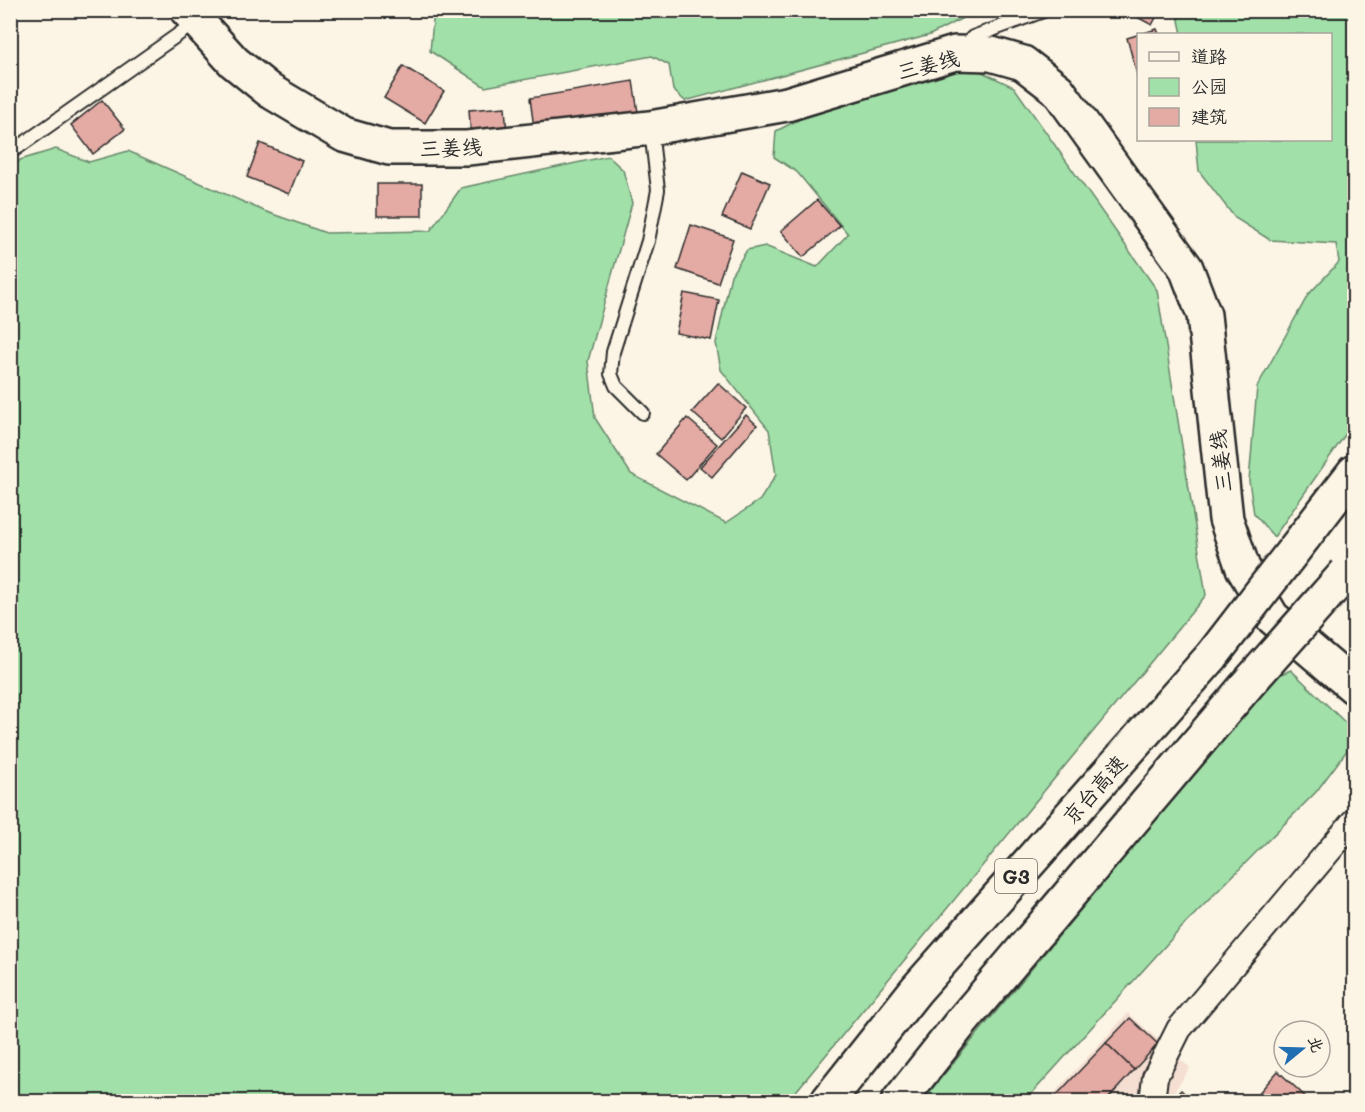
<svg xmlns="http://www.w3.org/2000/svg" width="1365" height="1112" viewBox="0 0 1365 1112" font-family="Mali,'LXGW WenKai TC',sans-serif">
<rect width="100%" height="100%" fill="#fcf5e5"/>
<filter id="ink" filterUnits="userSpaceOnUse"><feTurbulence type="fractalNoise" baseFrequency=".0167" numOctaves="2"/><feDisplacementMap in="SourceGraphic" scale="12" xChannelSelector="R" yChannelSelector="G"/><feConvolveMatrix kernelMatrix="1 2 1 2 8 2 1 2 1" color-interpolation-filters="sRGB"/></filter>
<g filter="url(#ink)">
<!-- built -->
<path fill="#f5ded2" d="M1128,1013L1190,1068L1168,1101L1046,1102Z"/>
<!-- green -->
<g fill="#a1e0a8" stroke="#66866a" stroke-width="1.5">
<path d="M1182,10L1354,11V422L1274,537L1254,514L1249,481L1257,387L1308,295L1339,262L1336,244L1270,240L1235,218L1199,171L1196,140H1330V34H1182L1178,16Z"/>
<path d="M434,11V10L976,11L930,35L685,101L673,90L669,65L652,56L485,87L430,51Z"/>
<path d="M965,64L1014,87L1157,290L1206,595L788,1101L11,1102L10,172L20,160L56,149L89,162L128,151L264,211L326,233L430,231L461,188L608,156L623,170L632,203L588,361L595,418L631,474L726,523L760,500L776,475L769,430L721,370L716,343L731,275L747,250L765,246L817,267L848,234L797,172L774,157L776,131L830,104Z"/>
<path d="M1291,670L1354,731V741L1316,792L1184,925L1025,1101L921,1102L1274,677Z"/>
</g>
<!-- building -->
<g fill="#e4aaa4" stroke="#2b2b2b" stroke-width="1.5">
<path d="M1124,10H1160L1152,25Z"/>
<path d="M1157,29L1159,34H1138V78L1127,38Z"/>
<path d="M403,66L444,91L425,123L384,98Z"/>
<path d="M633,81L638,112L534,128L530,98Z"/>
<path d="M102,100L125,129L93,154L71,125Z"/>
<path d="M505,107L507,134L471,138L469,110Z"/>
<path d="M260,143L302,161L289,194L247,177Z"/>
<path d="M742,171L770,183L750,229L722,217Z"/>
<rect x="377" y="184" width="45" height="32"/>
<path d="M817,200L840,226L803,257L781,231Z"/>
<path d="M691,225L733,239L718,283L677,269Z"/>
<path d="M684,293L719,300L711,340L676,333Z"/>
<path d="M718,383L746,408L721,438L692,412Z"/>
<path d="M746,415L757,425L712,477L700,467Z"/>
<path d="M687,418L717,444L686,480L656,454Z"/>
<path d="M1130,1018L1158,1044L1134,1070L1106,1043Z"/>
<path d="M1106,1043L1134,1070L1105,1102H1050Z"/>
<path d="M1278,1071L1311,1102H1264L1257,1095Z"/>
<path d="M1181,1090L1193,1102L1171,1100Z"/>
</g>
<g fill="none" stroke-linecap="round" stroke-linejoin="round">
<!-- lane casing -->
<g stroke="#2b2b2b" stroke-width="16">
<g id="lane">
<path d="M963,47L973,37L1046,10"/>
<path d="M10,153L213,10"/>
<path d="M643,413L616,386L611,374L613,352L648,241L658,190L651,130"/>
</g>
</g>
<!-- street casing -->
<g stroke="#2b2b2b" stroke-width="28">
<path id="street" d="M1152,1102L1155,1077L1179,1029L1354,821"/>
</g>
<!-- secondary casing -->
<g stroke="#2b2b2b" stroke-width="38">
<path id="secondary" d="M187,10L234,62L270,91L344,135L389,148H467L650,128L787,104L955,53L991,54L1023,63L1058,90L1186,268L1204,315L1226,519L1243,568L1272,617L1354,687"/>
</g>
<!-- highway casing -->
<g stroke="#2b2b2b" stroke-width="38">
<g id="highway">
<path d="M1304,537L1354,472"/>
<path d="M827,1102L916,990L1212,656"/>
<path d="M898,1102L959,1025L1246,686"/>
</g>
</g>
<!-- lane -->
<use href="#lane" stroke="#fcf5e5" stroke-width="12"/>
<!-- street -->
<use href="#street" stroke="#fcf5e5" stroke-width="24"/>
<!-- secondary -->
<use href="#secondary" stroke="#fcf5e5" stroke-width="33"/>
<!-- highway -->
<use href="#highway" stroke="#fcf5e5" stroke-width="33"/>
<!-- highway-bridge casing -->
<g stroke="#2b2b2b" stroke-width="38" stroke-linecap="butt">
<g id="highway-bridge">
<path d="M1212,656L1304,537"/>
<path d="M1246,686L1346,573"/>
</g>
</g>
<!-- highway-bridge -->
<use href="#highway-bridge" stroke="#fcf5e5" stroke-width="33"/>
</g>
</g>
<g text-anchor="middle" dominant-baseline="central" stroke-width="4.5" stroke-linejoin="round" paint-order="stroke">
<!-- shield labels -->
<rect fill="#fcf5e5" stroke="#6a6863" stroke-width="1.5" x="995" y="859" width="42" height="34" rx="4.5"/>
<g font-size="20" font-weight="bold" fill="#2b2b2b">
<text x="1016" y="876">G3</text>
</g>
<!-- street labels -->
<g font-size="21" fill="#2b2b2b" stroke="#fcf5e5">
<text transform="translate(928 64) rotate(-14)">三姜线</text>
<text transform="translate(451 147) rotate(-2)">三姜线</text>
<text transform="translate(1220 461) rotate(-96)">三姜线</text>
<text transform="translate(1094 789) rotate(-48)">京台高速</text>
</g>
</g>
<!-- margin -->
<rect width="1365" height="1112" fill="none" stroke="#fcf5e5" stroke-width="36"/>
<rect x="18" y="18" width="1329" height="1076" fill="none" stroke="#2b2b2b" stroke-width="2" filter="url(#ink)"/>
<!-- legend -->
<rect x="1137" y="33" width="195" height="108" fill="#fcf5e5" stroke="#a8a49b" stroke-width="1.5"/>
<rect x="1149" y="52" width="30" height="9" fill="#fcf5e5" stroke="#a8a49b" stroke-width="1.5"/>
<text x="1191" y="63" font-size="18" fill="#2b2b2b">道路</text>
<rect x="1149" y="78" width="30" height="18" fill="#a1e0a8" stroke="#a8a49b" stroke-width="1.5"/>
<text x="1191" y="93" font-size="18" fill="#2b2b2b">公园</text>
<rect x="1149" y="108" width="30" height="18" fill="#e4aaa4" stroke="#a8a49b" stroke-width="1.5"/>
<text x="1191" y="123" font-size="18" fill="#2b2b2b">建筑</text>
<!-- north arrow -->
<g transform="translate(1302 1049) rotate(71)"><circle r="28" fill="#fcf5e5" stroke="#a8a49b" stroke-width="1.5"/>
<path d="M0-4.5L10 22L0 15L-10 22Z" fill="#1f6fb2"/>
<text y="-9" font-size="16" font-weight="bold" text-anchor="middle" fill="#2b2b2b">北</text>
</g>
</svg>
